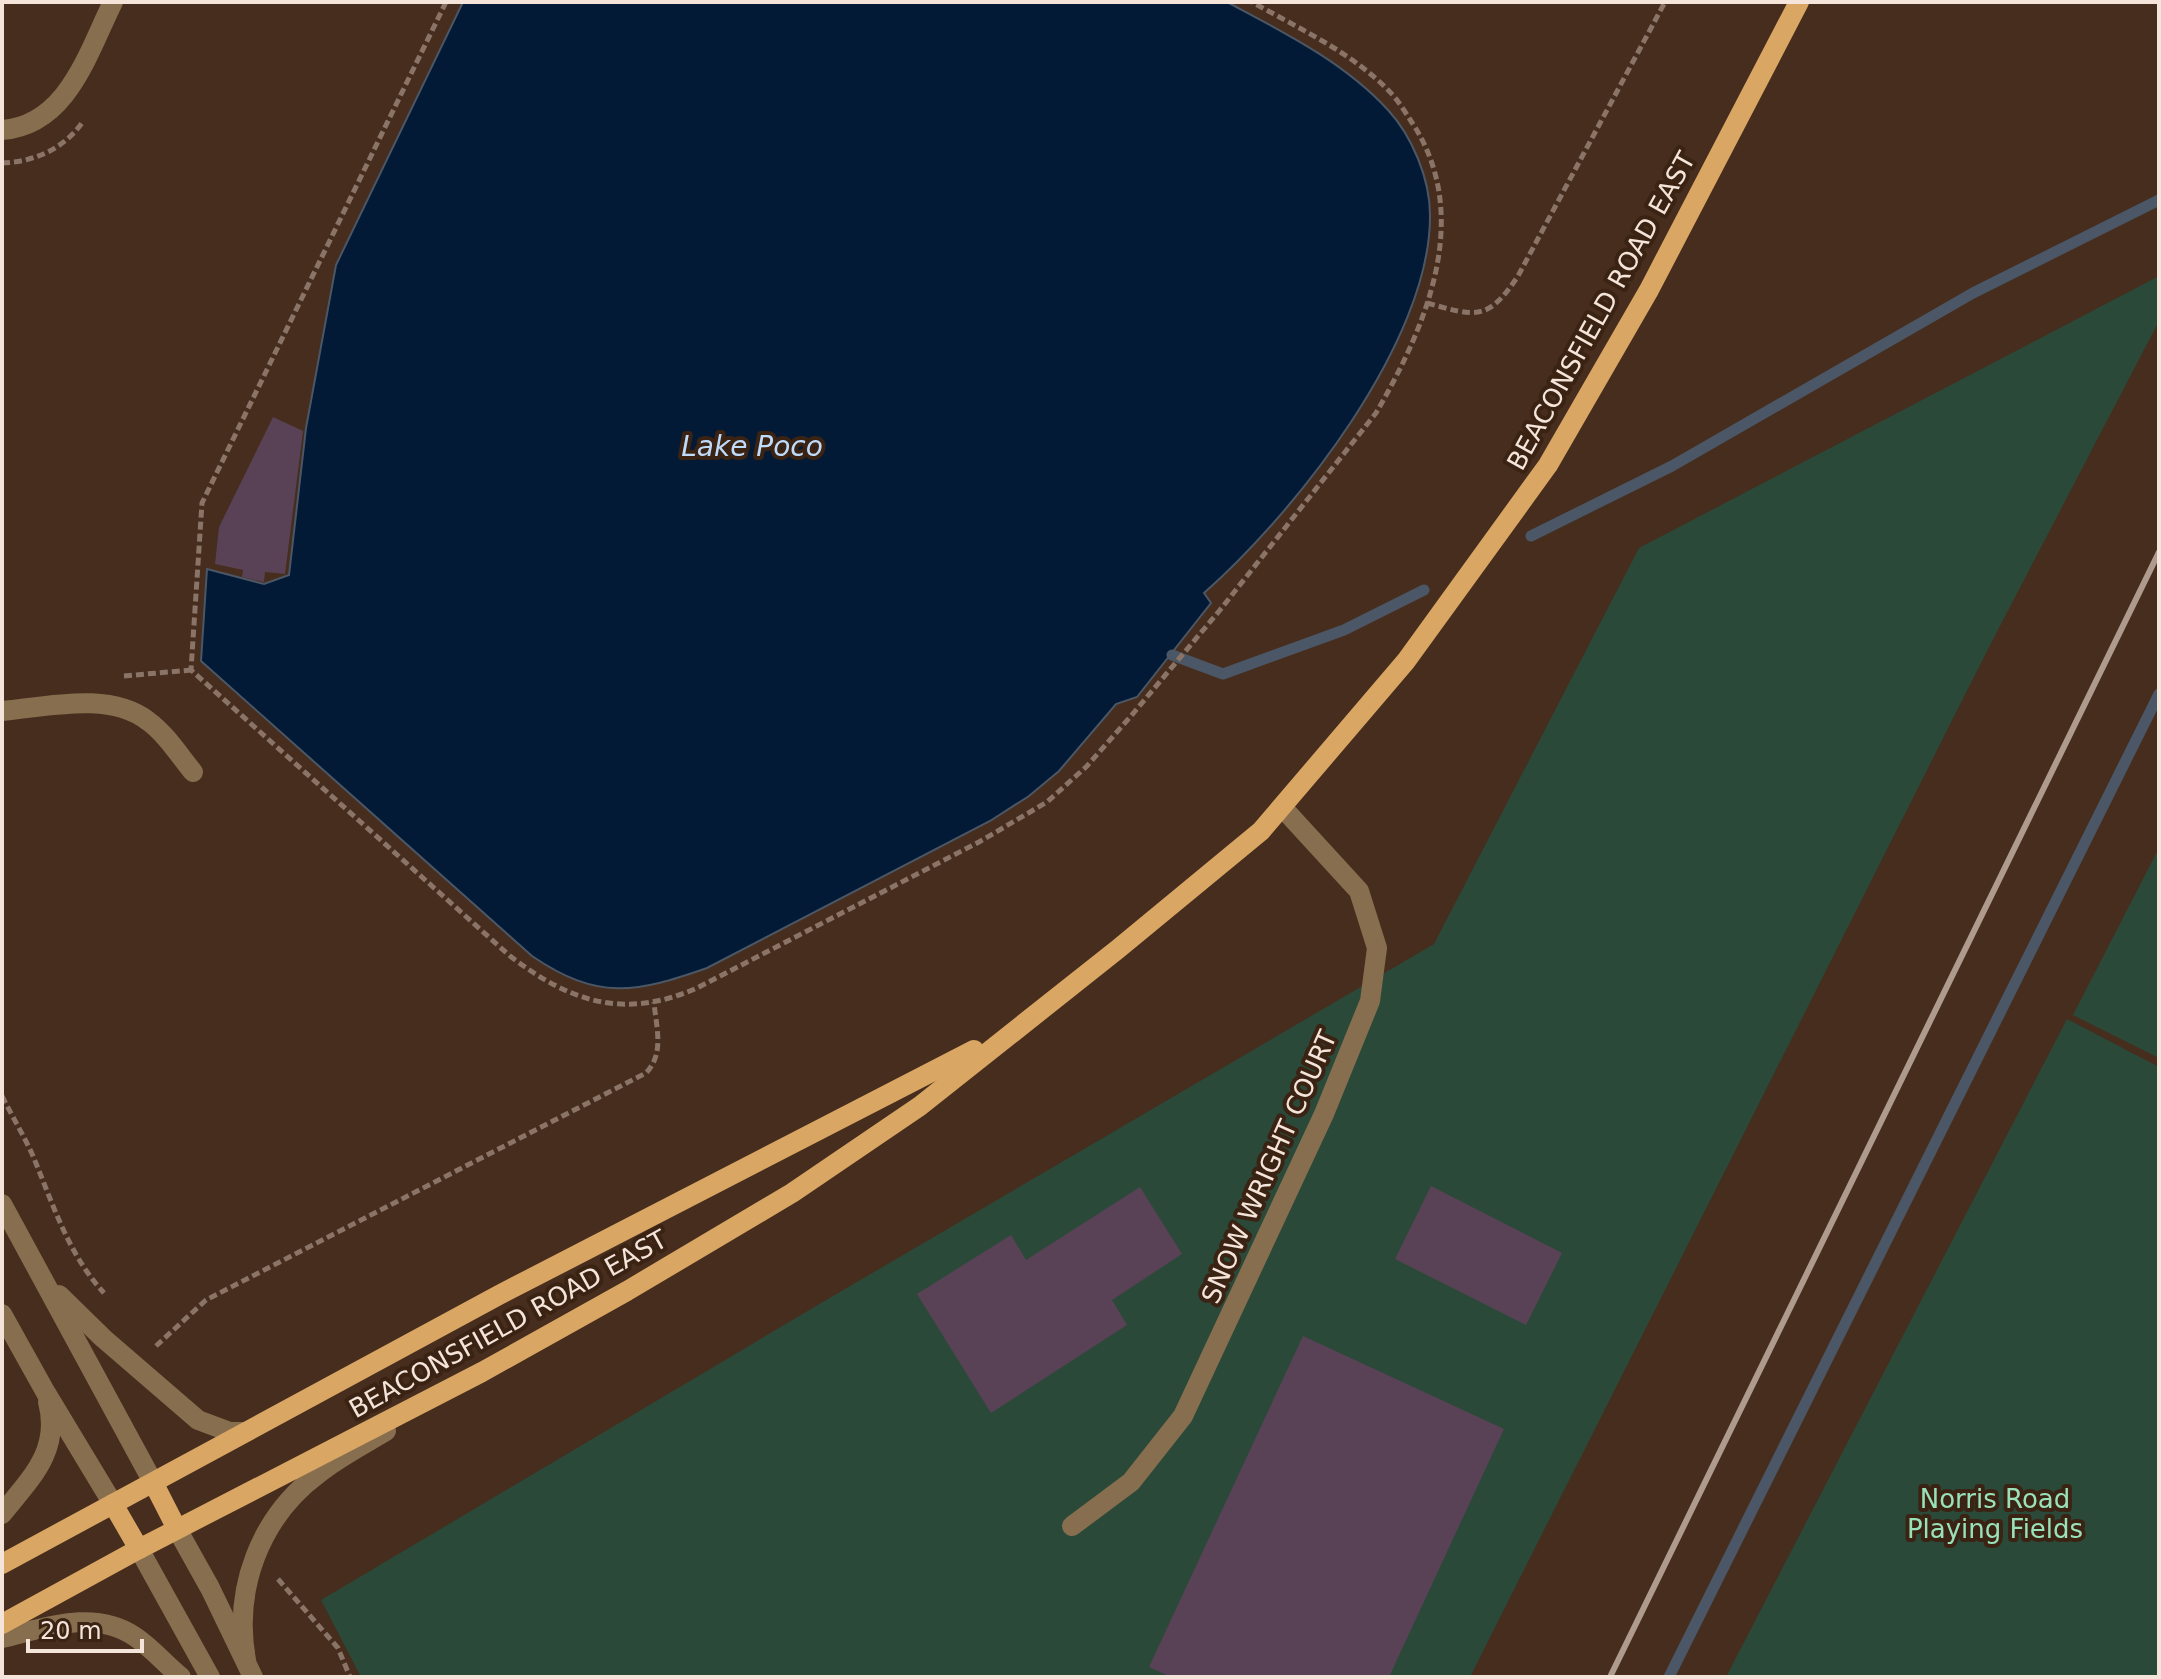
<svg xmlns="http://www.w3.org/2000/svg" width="2161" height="1679" viewBox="0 0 2161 1679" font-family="'DejaVu Sans',sans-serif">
<rect width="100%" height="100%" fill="#462d1d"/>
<!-- green -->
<g fill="#2b4939">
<path d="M2159,276V321L1988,649L1470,1677H361L321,1600L816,1306L1434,944L1639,548Z"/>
<path d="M2159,848V1058L2073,1015Z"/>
<path d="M2067,1019L2159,1067V1677H1726Z"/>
</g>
<!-- water -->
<path fill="#021a35" stroke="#4b5766" stroke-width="2" d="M463,2H1227C1283,32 1344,62 1388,110C1412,136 1430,179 1430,215C1431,341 1295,513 1204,593L1211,603L1137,697L1116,704L1059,771L1029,796L990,821L707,968C636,993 598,1001 532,956L201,661L207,569L264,584L289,575L306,428L336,265Z"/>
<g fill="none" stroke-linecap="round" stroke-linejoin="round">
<!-- stream -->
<g stroke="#4b5766" stroke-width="11">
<path d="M1531,536L1672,466L1973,293L2159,200"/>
<path d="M1172,655L1223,674L1344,630L1424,590"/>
<path d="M1669,1677L2159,694"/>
</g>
</g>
<!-- building -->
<g fill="#594256">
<path d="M273,417L303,431L285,574L265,572L264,582L242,577L243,570L215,564L219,527Z"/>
<path d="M1431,1186L1562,1253L1526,1325L1395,1259Z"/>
<path d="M1140,1187L1182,1254L1112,1300L1127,1325L991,1413L917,1294L1011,1235L1026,1260Z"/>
<path d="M1303,1336L1504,1429L1389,1677H1171L1149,1667Z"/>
</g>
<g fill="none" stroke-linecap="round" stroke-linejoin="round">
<!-- path -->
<g stroke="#8a7467" stroke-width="5" stroke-dasharray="8 4" stroke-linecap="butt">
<path d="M446,2L202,503L191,670L510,956C570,1002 624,1020 697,988L979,842L1047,802L1087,766L1131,716L1220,610L1376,413C1427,325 1474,215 1411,121C1405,112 1398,100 1390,92C1353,53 1298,28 1252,2"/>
<path d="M2,163C34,162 63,149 82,123"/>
<path d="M1427,303C1477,317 1488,321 1518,276L1665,2"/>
<path d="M124,676L191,670"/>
<path d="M2,1096C12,1116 24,1136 33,1156C53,1204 68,1254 104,1293"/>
<path d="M156,1346L206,1300L646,1073C665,1053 656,1027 654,1002"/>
<path d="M278,1579L338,1648L350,1677"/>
</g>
<!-- minor -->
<g stroke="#866e4f" stroke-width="20">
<path d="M2,130C68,125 88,52 113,2"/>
<path d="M2,711C47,707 109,691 148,721C166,734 179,755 193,772"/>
<path d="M2,1204L154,1484"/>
<path d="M59,1295L103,1338L198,1420L230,1432H246"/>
<path d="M2,1314L46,1393L113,1504"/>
<path d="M2,1514C30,1479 61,1451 48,1402"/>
<path d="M1072,1526L1131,1482L1183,1416L1324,1114L1370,1001L1377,948L1359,891L1282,807"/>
<path d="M177,1529L210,1588L253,1677"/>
<path d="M139,1549L210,1677"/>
<path d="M2,1638C45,1628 94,1609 134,1636C151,1647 165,1664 181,1677"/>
<path d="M246,1660C233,1589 260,1517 318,1474C339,1457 363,1445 386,1431"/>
</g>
<!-- major -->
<g stroke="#d9a663" stroke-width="20">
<path d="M154,1484L177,1529"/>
<path d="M113,1504L139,1549"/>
<path d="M2,1564L499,1295L974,1050"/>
<path d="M2,1624L139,1549L482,1372L627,1291L792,1193L920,1106L1118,949L1261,831L1406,661L1548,465L1649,290L1799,2"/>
</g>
<!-- rail -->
<path stroke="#af9b8e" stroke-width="6" d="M1610,1677L2159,552"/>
</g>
<g text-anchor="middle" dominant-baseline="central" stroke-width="8" stroke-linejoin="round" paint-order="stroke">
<!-- street labels -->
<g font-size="26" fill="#f5e4da" stroke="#3b2313">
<text transform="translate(1601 311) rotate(-61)">BEACONSFIELD ROAD EAST</text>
<text transform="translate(1269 1167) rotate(-66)">SNOW WRIGHT COURT</text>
<text transform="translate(508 1324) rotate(-29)">BEACONSFIELD ROAD EAST</text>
</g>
<!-- park labels -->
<g font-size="26" fill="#99e1b9" stroke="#3b2313">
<text x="1995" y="1499">Norris Road<tspan x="1995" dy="30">Playing Fields</tspan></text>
</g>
<!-- water labels -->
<g font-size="28" font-style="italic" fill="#bfdbfc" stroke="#3b2313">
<text x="752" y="446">Lake Poco</text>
</g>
</g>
<!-- border -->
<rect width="2161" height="1679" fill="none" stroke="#f5e4da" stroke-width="8"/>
<!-- scale -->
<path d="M28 1639v12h114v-12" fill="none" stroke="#f5e4da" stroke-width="4"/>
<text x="40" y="1639" font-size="24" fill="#f5e4da" stroke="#3b2313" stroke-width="6" paint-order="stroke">20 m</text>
</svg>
